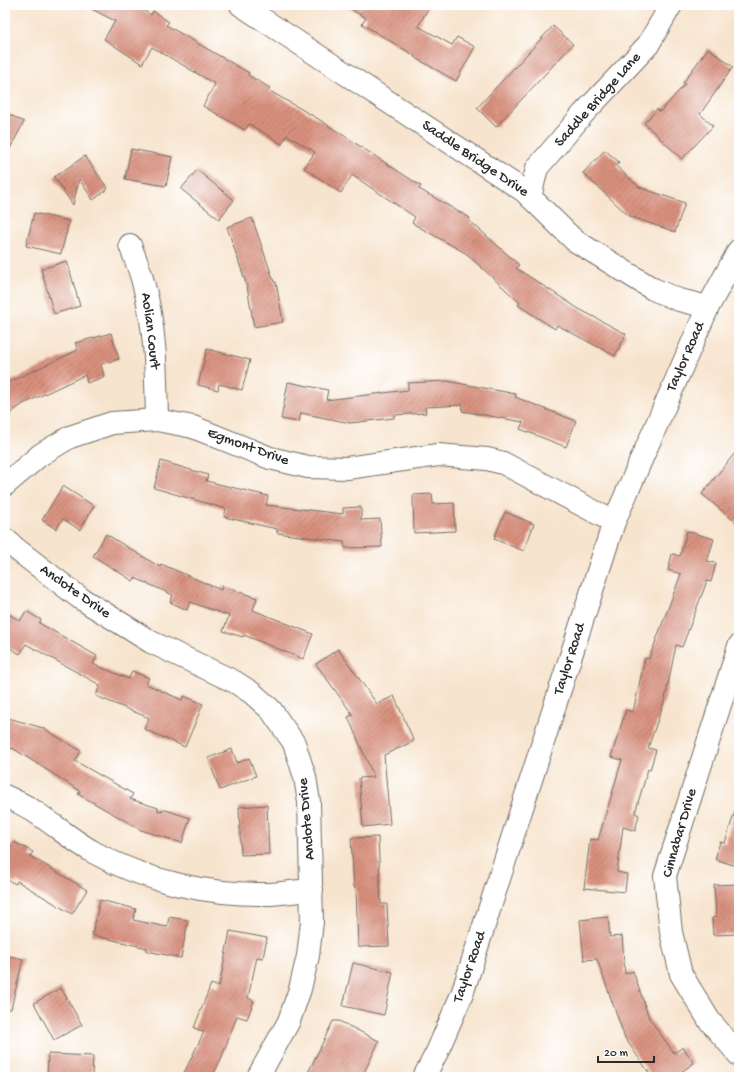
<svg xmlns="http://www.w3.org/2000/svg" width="744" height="1082" viewBox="0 0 744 1082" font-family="'Gochi Hand',sans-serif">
<defs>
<pattern id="building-hatch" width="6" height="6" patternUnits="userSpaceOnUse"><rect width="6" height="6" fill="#d9907e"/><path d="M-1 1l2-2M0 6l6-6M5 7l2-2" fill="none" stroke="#b07667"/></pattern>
</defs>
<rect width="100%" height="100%" fill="#fff"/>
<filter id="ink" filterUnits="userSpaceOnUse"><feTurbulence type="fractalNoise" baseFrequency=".025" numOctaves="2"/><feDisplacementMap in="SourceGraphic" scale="8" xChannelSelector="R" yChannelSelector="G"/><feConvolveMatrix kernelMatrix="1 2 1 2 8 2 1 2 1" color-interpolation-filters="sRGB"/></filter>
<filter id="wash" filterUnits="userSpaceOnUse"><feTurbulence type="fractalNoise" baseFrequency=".012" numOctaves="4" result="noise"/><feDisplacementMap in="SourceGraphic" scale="16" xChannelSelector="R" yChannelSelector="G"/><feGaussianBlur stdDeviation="0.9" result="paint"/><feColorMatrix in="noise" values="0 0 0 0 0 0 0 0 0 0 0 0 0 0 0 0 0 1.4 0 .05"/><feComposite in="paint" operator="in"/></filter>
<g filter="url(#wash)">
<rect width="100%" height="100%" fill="#f7e4ce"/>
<g id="blocks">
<!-- building -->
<g fill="url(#building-hatch)">
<path d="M84,5H135L151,15L153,11L169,22L166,25L249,73L248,75L270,88L268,90L320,120L381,160L421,186L419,189L470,218L469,220L519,265L516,268L579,309L626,334L615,356L557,325L555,329L518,305L520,303L467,254L412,223L415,217L352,175L341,193L304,168L315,152L287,135L282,144L249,124L245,130L203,106L215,84L152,47L142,64L104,39L115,21Z"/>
<path d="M344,5H430L418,26L452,45L457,37L475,47L456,81L414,57L415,56L362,24L366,18Z"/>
<path d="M553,26L573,44L496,127L477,108Z"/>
<path d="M708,48L733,67L700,114L713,126L682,159L644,123L657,109L660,112L685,84L683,83Z"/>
<path d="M5,112L24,122L5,158Z"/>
<path d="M131,149L172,157L166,186L125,179Z"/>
<path d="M605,150L619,162L616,166L639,187L685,203L675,232L629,216L583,173Z"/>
<path d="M85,156L108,189L93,200L79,179L73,205L54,177Z"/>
<path d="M197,170L234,200L219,219L181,189Z"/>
<path d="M34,213L69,221L61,254L26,246Z"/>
<path d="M252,218L274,282H276L283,322L254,327L247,286L227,227Z"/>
<path d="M67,261L80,306L54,314L41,269Z"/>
<path d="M111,333L119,359L101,364L104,377L87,383L85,375L23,404L5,417V384L78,350L75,343Z"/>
<path d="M207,349L250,360L242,390L219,384L218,390L198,385Z"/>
<path d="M447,381L516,394L515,397L576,421L566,447L520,429L523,422L462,411L463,405L425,407L426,413L394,415V418L350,423L301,413L299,422L281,419L288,382L328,390L326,400L408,390V383Z"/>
<path d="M739,448V525L702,494Z"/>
<path d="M161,461L208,475L206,481L268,496L266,505L343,514V508L361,507V520L380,519L382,547L345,548L344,542L277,533V529L224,517L226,509L154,488Z"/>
<path d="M63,486L94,506L80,530L63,519L56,529L42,520Z"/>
<path d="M432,494L433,504L454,503L455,531L414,533L413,495Z"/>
<path d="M505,512L534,524L524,551L494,539Z"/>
<path d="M687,531L714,539L707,561L716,563L711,582L707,581L682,647L676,645L665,699L648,748L656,750L650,770L648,769L635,813L639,815L635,831L623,827L617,872L627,874L625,892L584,888L590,839L598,840L622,760L611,757L626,710L633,712L645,658L649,659L681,574L668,570L672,554L680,556Z"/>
<path d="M106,534L160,567L161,564L221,590L222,586L257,598L253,610L313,634L303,659L244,635L243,637L223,631L229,616L190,602L187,610L170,602L173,595L135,578L133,581L93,556Z"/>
<path d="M26,611L41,620L39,623L97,656L93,664L129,679L132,671L149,678L146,684L182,700L184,696L203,704L185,747L144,729L149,718L96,696L100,685L26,644L20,654L5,645V612L20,621Z"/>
<path d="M338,649L377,704L394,696L414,741L384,755L390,824L363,827L359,778L374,777L348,717L353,715L316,664Z"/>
<path d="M5,717L43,728L81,751L75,761L133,794L130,799L158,808V811L166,810L190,818L182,843L138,829V828L78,794L80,791L14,749L5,747Z"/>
<path d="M232,749L237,763L249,758L256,776L220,790L208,758Z"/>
<path d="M267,805L269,854L241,855L239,807Z"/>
<path d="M735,811H739V867L715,859L720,842L725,843Z"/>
<path d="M378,837L381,904H387L389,946L358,947L356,887H354L351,838Z"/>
<path d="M14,842L33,852L30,856L87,890L72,914L17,881L16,884L5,879V848L9,850Z"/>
<path d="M739,884V934L713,935L712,918L716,917L714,885Z"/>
<path d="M100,900L136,909L133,920L167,927L169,917L188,920L181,958L147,951V948L92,935Z"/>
<path d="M608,917L610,937L622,936L625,974L633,971L649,1018L674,1053L683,1047L694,1063L674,1077H652L625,1038L597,959L584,960L580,920Z"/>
<path d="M230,931L267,938L263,958L257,957L248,998L254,1001L247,1019L237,1016L221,1059L212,1077H182L204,1032L194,1028L211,984L219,987Z"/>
<path d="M5,955L23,959L11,1009H5Z"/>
<path d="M353,963L393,972L384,1015L343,1006Z"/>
<path d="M61,988L82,1025L54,1040L34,1003Z"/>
<path d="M333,1021H339L379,1041L362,1077H306Z"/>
<path d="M48,1054L93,1056L92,1077H47Z"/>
</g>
</g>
</g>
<g filter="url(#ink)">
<use href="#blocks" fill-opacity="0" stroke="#726c64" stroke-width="1"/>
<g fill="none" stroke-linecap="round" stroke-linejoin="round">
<!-- minor casing -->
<g stroke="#726c64" stroke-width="24">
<g id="minor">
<path d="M241,5L524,191L574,240L653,289L679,300L708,307"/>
<path d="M530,197L537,168L583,114L648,45L671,5"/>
<path d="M130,245C135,258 141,272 144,286C156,329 156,376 157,420"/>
<path d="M5,485L40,455L70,437L112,423L157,420L193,427L270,458L308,467L347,468L438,455L487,459L503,463L614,522"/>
<path d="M5,539L15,548L80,598L151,642L235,682L252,693L271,710L294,743L305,777L309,802L312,922L308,956L300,989L289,1021L258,1077"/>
<path d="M739,646L665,876L671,932L681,974L709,1020L739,1055"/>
<path d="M5,796C15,801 26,805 35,812C55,825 73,841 95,853C147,882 209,895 270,894C284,893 298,891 312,890"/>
<path d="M424,1077L437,1052L462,994L614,522L708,307L739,250"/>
</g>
</g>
<!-- minor -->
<use href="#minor" stroke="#fff" stroke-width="22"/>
</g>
</g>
<g text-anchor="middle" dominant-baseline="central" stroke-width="3.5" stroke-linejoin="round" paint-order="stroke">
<!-- street labels -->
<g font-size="15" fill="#2b2b2b" stroke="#fff">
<text transform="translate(598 100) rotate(-48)">Saddle Bridge Lane</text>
<text transform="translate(475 159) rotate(34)">Saddle Bridge Drive</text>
<text transform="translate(150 331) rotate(83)">Aolian Court</text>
<text transform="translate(686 357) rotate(-66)">Taylor Road</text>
<text transform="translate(248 447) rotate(20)">Egmont Drive</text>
<text transform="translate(75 592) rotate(35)">Anclote Drive</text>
<text transform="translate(570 659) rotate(-72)">Taylor Road</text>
<text transform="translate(307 819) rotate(-95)">Anclote Drive</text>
<text transform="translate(680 833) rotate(-74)">Cinnabar Drive</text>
<text transform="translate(470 967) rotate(-71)">Taylor Road</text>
</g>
</g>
<!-- margin -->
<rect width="744" height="1082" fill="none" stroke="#fff" stroke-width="20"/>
<!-- scale -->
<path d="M598 1056v6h56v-6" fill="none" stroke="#2b2b2b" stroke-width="2"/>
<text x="604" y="1056" font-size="12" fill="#2b2b2b" stroke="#ffffff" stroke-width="3" paint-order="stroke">20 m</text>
</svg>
